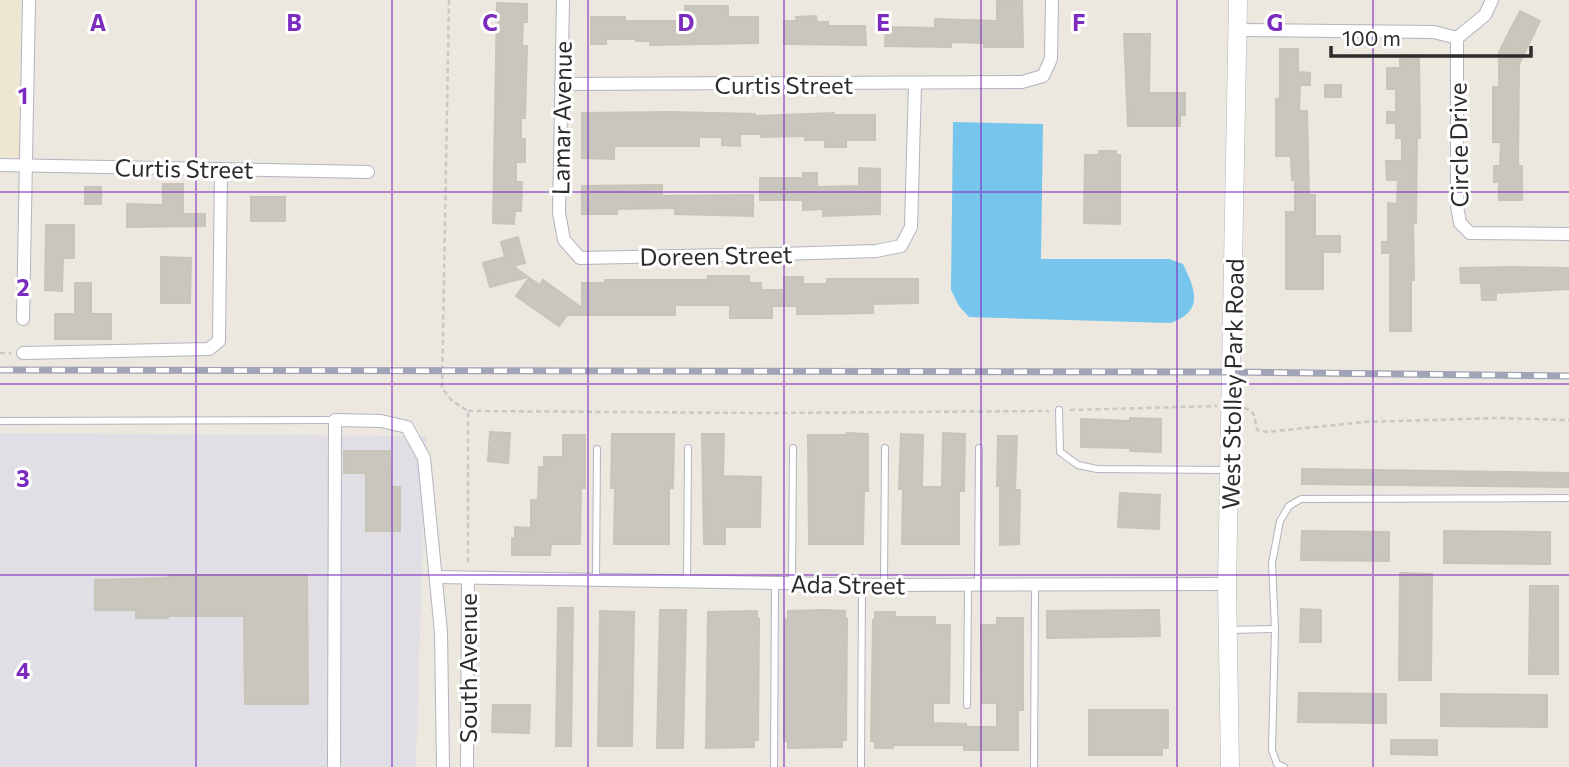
<svg xmlns="http://www.w3.org/2000/svg" width="1569" height="767" viewBox="0 0 1569 767" font-family="Commissioner,sans-serif">
<rect width="100%" height="100%" fill="#ede8df"/>
<!-- industrial -->
<path fill="#e1dfe6" d="M0,433L426,436L416,767H0Z"/>
<!-- education -->
<path fill="#eee6cf" d="M0,0H20L19,157L0,156Z"/>
<!-- water -->
<path fill="#75c5ec" d="M953,122L1043,124L1041,259H1169L1183,264C1195,289 1205,311 1170,323L969,317L959,306L951,290Z"/>
<!-- building -->
<g fill="#c9c6bd" stroke="#c9c4b8" stroke-width="2">
<path d="M997,0H1022L1023,47H984V43L951,42V47L885,46L886,27L935,28V19L997,21Z"/>
<path d="M497,3L527,4V22H523L522,46H527L525,118H521V139H525V162H516V182H522L521,211H515L514,224L493,223Z"/>
<path d="M685,6H728V17H758V43L650,45V41H636V39H606V44H591V17H625V21H685Z"/>
<path d="M1520,11L1540,21L1519,64L1518,166H1522V200H1499V182H1494V166H1500L1501,142H1493V87H1499V52Z"/>
<path d="M816,16L817,22H828V26H865L866,45L784,44V21H797L796,17Z"/>
<path d="M1124,34H1150L1149,93H1185V115H1180V126H1128Z"/>
<path d="M1280,49H1298V72L1310,73V85H1300L1299,111H1307L1309,195H1315V236H1340V252H1323V289H1286V212H1295V180H1292L1291,156H1276V99H1280Z"/>
<path d="M1400,55H1419L1420,138H1417L1416,223H1413L1414,280H1411V331H1390V253H1382V242H1388V203L1397,204L1398,180H1387L1386,161H1402V138H1396V123H1387V112H1396V89H1387V68H1400Z"/>
<rect x="1325" y="85" width="16" height="12"/>
<path d="M671,112L755,114V116L834,113V115H875V140H846V147H825V140H805V136L761,137V134H740V146L722,145V137H699V146H614V159L582,158V113Z"/>
<path d="M1099,151H1116V155H1120V224L1084,223L1085,155H1099Z"/>
<path d="M859,168L880,169V214L823,216V209L803,210V200H760V178H803V173H817V187L859,186Z"/>
<path d="M163,184H183V214H205V226L127,227V204L163,205Z"/>
<path d="M662,185V196L753,195V216L675,214V208L617,209V214H582V186Z"/>
<rect x="85" y="187" width="16" height="17"/>
<rect x="251" y="197" width="34" height="24"/>
<path d="M46,225H74V258H63L62,291L45,290Z"/>
<path d="M518,237L525,263L513,266L528,277L490,287L483,263L505,257L501,242Z"/>
<path d="M161,257L191,258L190,303H161Z"/>
<path d="M1513,267L1569,268V289L1496,293V300H1482L1481,283H1461L1460,268Z"/>
<path d="M708,276H749V283H761V290H784V277H803V284H827V279H918V303L873,304V313L818,314H797V306H772V318H730V305H675V315H567L559,326L516,296L529,278L540,285L543,280L582,308V283H605V280H708Z"/>
<path d="M75,283H91V314H111V339H55V314H75Z"/>
<path d="M1130,418L1161,419V452L1130,451V448L1081,447V419L1130,421Z"/>
<path d="M490,432L510,433L508,463L488,461Z"/>
<path d="M847,433L868,434V491H864L863,544H809L808,435H847Z"/>
<path d="M943,433L965,434L964,491H959V544H902L903,489H899L901,434L923,435L922,487H942Z"/>
<path d="M612,434H674L673,488H669V544H614L615,488H611Z"/>
<path d="M702,434H724L723,476L761,477L760,527H725V544H704Z"/>
<path d="M563,435H585V488H581L580,544H551L550,555H512V538H515V527L531,528V500H538L539,467H544V457H563Z"/>
<path d="M998,436H1017L1015,490H1020L1019,544L1000,545V486H997Z"/>
<path d="M344,451H390L391,487H400V531H366V473H344Z"/>
<path d="M1302,469L1569,473V487L1302,484Z"/>
<path d="M1120,493L1160,495L1159,529L1118,527Z"/>
<path d="M1302,531L1389,532V561L1301,560Z"/>
<path d="M1444,531L1550,532V564L1444,563Z"/>
<path d="M1400,573L1432,574L1431,680H1399Z"/>
<path d="M168,575H307L308,704H245L244,616H168V618H136V610H95V580L168,578Z"/>
<path d="M1530,586H1558V674H1529Z"/>
<path d="M558,608H573L571,746H556Z"/>
<path d="M1301,609L1321,610V642H1300Z"/>
<path d="M660,610H686L683,748H657Z"/>
<path d="M825,610L845,611V619H847L846,740H842V747L788,748V741H784L785,619L788,620V611Z"/>
<path d="M1159,610L1160,636L1047,638V611Z"/>
<path d="M600,611L634,612L632,746H598Z"/>
<path d="M757,611V619H759L758,740H754V747L706,748L708,612Z"/>
<path d="M875,612H895V617H935V625H950L949,703H933V723L966,724V727H997V703H982L981,625H997V618H1023V710H1018V750H964V745H893V748H875V741H871L873,620H875Z"/>
<path d="M1299,693L1386,694V723L1298,722Z"/>
<path d="M1441,694L1547,695V727L1441,726Z"/>
<path d="M493,705H530L529,733L492,732Z"/>
<path d="M1089,710H1168V748H1162V755H1089Z"/>
<path d="M1391,740H1437V755L1391,754Z"/>
</g>
<g fill="none" stroke-linecap="round" stroke-linejoin="round">
<!-- lane casing -->
<g stroke="#b2b4bf" stroke-width="8">
<g id="lane">
<path d="M1059,410L1060,452L1078,465L1097,469L1226,470"/>
<path d="M0,421L335,420"/>
<path d="M596,580L597,449"/>
<path d="M687,582L688,448"/>
<path d="M792,584L793,448"/>
<path d="M884,585L885,448"/>
<path d="M978,585L979,448"/>
<path d="M1230,630L1275,629"/>
<path d="M967,705L968,586"/>
<path d="M774,767L775,583"/>
<path d="M861,767L862,585"/>
<path d="M1034,767L1035,585"/>
<path d="M1284,767L1277,764L1272,750L1275,629L1272,563L1280,521L1289,506L1301,499L1569,498"/>
</g>
</g>
<!-- street casing -->
<g stroke="#b2b4bf" stroke-width="14">
<g id="street">
<path d="M563,0L559,213L564,240L580,258L780,254L876,251L901,246L911,227L915,84"/>
<path d="M1492,0L1485,15L1457,38V206L1460,223L1470,233L1569,234"/>
<path d="M1237,30L1434,32L1457,38"/>
<path d="M561,84L1022,82L1043,76L1051,59L1052,0"/>
<path d="M0,165L368,172"/>
<path d="M23,319L29,0"/>
<path d="M23,353L209,349L219,341L221,169"/>
<path d="M436,577L884,585L1227,584"/>
<path d="M334,767L335,420L381,421L407,427L424,458L441,632L443,767"/>
<path d="M467,767L468,578"/>
</g>
</g>
<!-- secondary casing -->
<g stroke="#b2b4bf" stroke-width="19">
<path id="secondary" d="M1230,767L1227,584L1238,0"/>
</g>
<!-- path -->
<g stroke="#c8c8c8" stroke-width="2.5" stroke-dasharray="5 3.5" stroke-linecap="butt">
<path d="M449,0L442,388L452,401L468,411V564"/>
<path d="M0,353H11"/>
<path d="M1244,408C1257,411 1254,419 1257,430L1266,432L1364,422L1496,418L1569,420"/>
<path d="M1070,410L1217,406"/>
<path d="M468,411L766,413L1049,411"/>
</g>
<!-- lane -->
<use href="#lane" stroke="#fff" stroke-width="6"/>
<!-- street -->
<use href="#street" stroke="#fff" stroke-width="12"/>
<!-- secondary -->
<use href="#secondary" stroke="#fff" stroke-width="18"/>
<!-- rail casing -->
<g stroke="#a1a3b6" stroke-width="7">
<path id="rail" d="M0,370L1232,372L1569,376"/>
</g>
<!-- rail -->
<use href="#rail" stroke="#fff" stroke-width="4.5" stroke-dasharray="13" stroke-linecap="butt"/>
</g>
<!-- grid -->
<path fill="none" stroke="#7b2cbf" stroke-width="2" stroke-opacity="0.55" d="M196,0V767M392,0V767M588,0V767M784,0V767M981,0V767M1177,0V767M1373,0V767M0,192H1569M0,384H1569M0,575H1569"/>
<g text-anchor="middle" dominant-baseline="central" stroke-width="6" stroke-linejoin="round" paint-order="stroke">
<!-- street labels -->
<g font-size="24" fill="#2c2c2c" stroke="#fff">
<text x="784" y="84">Curtis Street</text>
<text transform="translate(561 118) rotate(-89)">Lamar Avenue</text>
<text transform="translate(1458 145) rotate(-91)">Circle Drive</text>
<text transform="translate(184 168) rotate(1)">Curtis Street</text>
<text transform="translate(716 255) rotate(-1)">Doreen Street</text>
<text transform="translate(1232 384) rotate(-89)">West Stolley Park Road</text>
<text transform="translate(848 584) rotate(1)">Ada Street</text>
<text transform="translate(467 668) rotate(-90)">South Avenue</text>
</g>
</g>
<g font-size="23" text-anchor="middle" font-weight="bold" fill="#7b2cbf" stroke="#fff" stroke-width="6" stroke-linejoin="round" paint-order="stroke">
<text x="98" y="31">A</text>
<text x="294" y="31">B</text>
<text x="490" y="31">C</text>
<text x="686" y="31">D</text>
<text x="883" y="31">E</text>
<text x="1079" y="31">F</text>
<text x="1275" y="31">G</text>
<text x="23" y="104">1</text>
<text x="23" y="296">2</text>
<text x="23" y="487">3</text>
<text x="23" y="679">4</text>
</g>
<!-- scale -->
<path d="M1331 46v10h200v-10" fill="none" stroke="#2c2c2c" stroke-width="3.5"/>
<text x="1342" y="46" font-size="21" fill="#2c2c2c" stroke="#ffffff" stroke-width="5" paint-order="stroke">100 m</text>
</svg>
